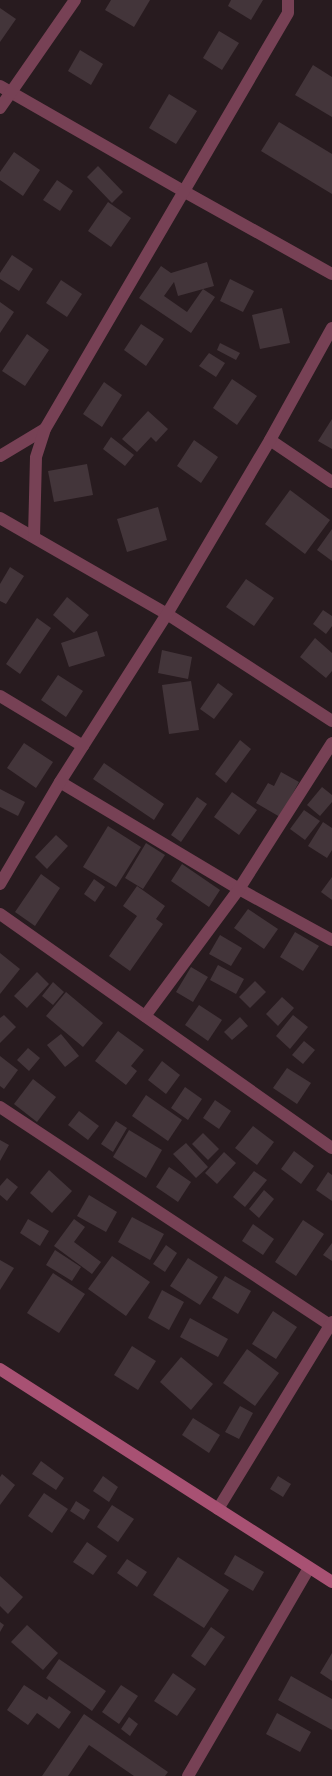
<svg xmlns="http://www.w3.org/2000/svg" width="332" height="1776" viewBox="0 0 332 1776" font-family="'IBM Plex Serif',serif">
<rect width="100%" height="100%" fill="#281b1f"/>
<!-- building -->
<g fill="#43353a">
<path d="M111,0H150L134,27L105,10Z"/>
<path d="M231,0H263L251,20L228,6Z"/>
<path d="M0,8L16,19L0,42Z"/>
<path d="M219,31L239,43L222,70L203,58Z"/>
<path d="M80,50L103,64L91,85L68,71Z"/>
<path d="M313,65L332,77V117L295,95Z"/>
<path d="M169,94L197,111L176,144L149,128Z"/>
<path d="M279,122L332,154V194L261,151Z"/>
<path d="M14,152L40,170L23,196L0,180V172Z"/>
<path d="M98,166L123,192L112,203L87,177Z"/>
<path d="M57,180L73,191L60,211L43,200Z"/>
<path d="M108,202L131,218L111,247L88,231Z"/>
<path d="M12,255L33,269L19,291L0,279V273Z"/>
<path d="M207,262L214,286L178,296L174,282L164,296L187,312L203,289L215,297L191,333L139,298L161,266L171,273Z"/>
<path d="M230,279L254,291L243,312L220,301Z"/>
<path d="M61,280L82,294L67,317L46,303Z"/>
<path d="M0,302L14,312L0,333Z"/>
<path d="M282,308L290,343L260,349L252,315Z"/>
<path d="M141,324L164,339L146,366L124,350Z"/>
<path d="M27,334L49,350L25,386L2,371Z"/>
<path d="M220,343L240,353L236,360L217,350Z"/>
<path d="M209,353L225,363L216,377L199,366Z"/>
<path d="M232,379L257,396L237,425L213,408Z"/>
<path d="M104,382L122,395L102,427L83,414Z"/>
<path d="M148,411L168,429L156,442L151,437L137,452L122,439Z"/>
<path d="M332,419V449L318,441Z"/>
<path d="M111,437L134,455L125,466L103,449Z"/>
<path d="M194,440L218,457L201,483L177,466Z"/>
<path d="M87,464L93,495L54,502L48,471Z"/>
<path d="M290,490L330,520L305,554L265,524Z"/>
<path d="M158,507L167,540L127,552L117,519Z"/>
<path d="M332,529V561L317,550Z"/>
<path d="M10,567L24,576L6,604L0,601V584Z"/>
<path d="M246,579L274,598L254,626L226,607Z"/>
<path d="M67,597L89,615L74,633L53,615Z"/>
<path d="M323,610L332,616V626L326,634L313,624Z"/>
<path d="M37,618L51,628L20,674L6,664Z"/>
<path d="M97,631L105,656L69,667L61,643Z"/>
<path d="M315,638L332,653V671L326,678L300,657Z"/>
<path d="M162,650L192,657L188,679L158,673Z"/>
<path d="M58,675L83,691L66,717L41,700Z"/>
<path d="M191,681L199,730L169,734L162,685Z"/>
<path d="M218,683L233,694L214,719L200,709Z"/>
<path d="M240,740L251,749L226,783L215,774Z"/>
<path d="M24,743L53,762L36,788L7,768Z"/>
<path d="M104,763L164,804L154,820L93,779Z"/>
<path d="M281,772L299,782L280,817L256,803L268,783L274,786Z"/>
<path d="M322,787L332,795V802L320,816L307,805Z"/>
<path d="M0,789L25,802L18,816L0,807Z"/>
<path d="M232,792L257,810L239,835L214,817Z"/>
<path d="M197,797L207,804L181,842L171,835Z"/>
<path d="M304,810L320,821L305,840L290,829Z"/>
<path d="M323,822L332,828V850L327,858L308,846Z"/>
<path d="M108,826L141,847L116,887L83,867Z"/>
<path d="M56,835L68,846L47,869L35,857Z"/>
<path d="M146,843L165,855L143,889L125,878Z"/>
<path d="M182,864L220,890L209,907L171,881Z"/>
<path d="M41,874L60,888L35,926L15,912Z"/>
<path d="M332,877V900L321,892Z"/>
<path d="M94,879L105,887L95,902L84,894Z"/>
<path d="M137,886L165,906L156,919L163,924L130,971L109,956L137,916L123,906Z"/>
<path d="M248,909L278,929L264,949L234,928Z"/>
<path d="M295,932L319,946L303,971L280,957Z"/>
<path d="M220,935L242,948L231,966L209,954Z"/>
<path d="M0,953L20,969L0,994Z"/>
<path d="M218,965L244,979L236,994L210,980Z"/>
<path d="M191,967L208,977L193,1002L176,992Z"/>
<path d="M37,972L49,984L27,1008L14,996Z"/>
<path d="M255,981L266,992L250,1008L239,997Z"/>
<path d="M53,982L64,992L53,1005L42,996Z"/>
<path d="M66,992L103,1023L83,1047L46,1016Z"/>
<path d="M282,997L294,1008L278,1026L266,1014Z"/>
<path d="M199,1005L222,1020L208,1041L185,1025Z"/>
<path d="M4,1015L16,1027L0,1043V1018Z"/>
<path d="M293,1015L308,1027L290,1049L276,1036Z"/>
<path d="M240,1017L248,1026L232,1040L224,1032Z"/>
<path d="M118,1031L144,1050L131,1066L137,1071L126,1085L95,1061Z"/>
<path d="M61,1034L79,1056L65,1067L47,1045Z"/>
<path d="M304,1041L315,1050L303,1064L292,1055Z"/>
<path d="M28,1048L40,1058L29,1071L17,1060Z"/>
<path d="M0,1056L18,1070L4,1089L0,1086Z"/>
<path d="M162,1061L180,1075L166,1094L148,1080Z"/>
<path d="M287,1068L311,1083L297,1104L273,1088Z"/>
<path d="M33,1079L56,1097L37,1122L14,1104Z"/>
<path d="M185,1087L202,1099L188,1120L171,1108Z"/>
<path d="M146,1095L182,1120L168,1141L132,1116Z"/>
<path d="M215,1100L231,1111L219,1129L203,1118Z"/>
<path d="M79,1111L99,1126L88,1140L68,1125Z"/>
<path d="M116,1121L127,1128L113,1152L101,1144Z"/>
<path d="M253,1126L274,1142L257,1165L235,1148Z"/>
<path d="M129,1130L162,1150L146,1178L113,1157Z"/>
<path d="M203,1133L219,1149L208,1160L192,1144Z"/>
<path d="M0,1140L9,1145L0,1161Z"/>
<path d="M186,1143L208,1167L196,1178L173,1154Z"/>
<path d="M294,1151L314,1166L301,1184L281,1169Z"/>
<path d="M224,1152L236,1163L217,1184L205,1173Z"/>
<path d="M169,1167L191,1182L178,1202L156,1187Z"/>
<path d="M49,1170L72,1191L52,1213L30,1193Z"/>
<path d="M254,1171L267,1180L245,1207L233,1197Z"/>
<path d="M328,1172L332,1175V1201L316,1190Z"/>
<path d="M7,1178L18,1187L7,1201L0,1195V1186Z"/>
<path d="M264,1190L274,1199L259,1218L249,1209Z"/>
<path d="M89,1195L117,1212L106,1232L77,1216Z"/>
<path d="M132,1217L164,1234L150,1260L118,1242Z"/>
<path d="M28,1219L49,1231L40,1246L20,1233Z"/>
<path d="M74,1219L85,1227L74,1242L101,1262L92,1274L54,1246Z"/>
<path d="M303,1220L324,1234L296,1276L275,1262Z"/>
<path d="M253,1224L274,1239L263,1255L242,1241Z"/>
<path d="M332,1243V1261L323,1255Z"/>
<path d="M166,1245L177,1253L165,1272L153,1264Z"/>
<path d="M55,1250L81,1267L72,1281L46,1265Z"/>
<path d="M112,1256L150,1282L126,1316L88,1289Z"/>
<path d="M188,1258L218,1277L200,1305L170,1286Z"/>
<path d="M0,1260L14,1268L0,1290Z"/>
<path d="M53,1273L85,1294L59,1333L27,1313Z"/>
<path d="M225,1276L251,1291L238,1314L212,1298Z"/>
<path d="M162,1290L184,1302L169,1330L148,1318Z"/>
<path d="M273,1311L297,1327L276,1359L252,1344Z"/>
<path d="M190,1318L228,1339L218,1357L180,1337Z"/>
<path d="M132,1346L156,1361L138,1390L114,1375Z"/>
<path d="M247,1349L279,1373L255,1406L223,1383Z"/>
<path d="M181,1357L213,1384L191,1410L160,1382Z"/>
<path d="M240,1406L253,1413L239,1439L225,1432Z"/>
<path d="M193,1418L220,1435L209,1453L182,1435Z"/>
<path d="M41,1461L64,1478L56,1490L32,1474Z"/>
<path d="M2,1474L15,1485L0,1505V1477Z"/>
<path d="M103,1476L118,1487L109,1502L93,1491Z"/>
<path d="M278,1476L291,1484L283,1497L270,1489Z"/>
<path d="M44,1493L68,1509L52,1533L28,1516Z"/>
<path d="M76,1501L90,1510L84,1520L70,1511Z"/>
<path d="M112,1505L134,1519L118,1542L97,1527Z"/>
<path d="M87,1542L107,1556L93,1575L73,1562Z"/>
<path d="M235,1555L264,1572L253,1591L224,1574Z"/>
<path d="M178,1557L229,1590L204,1628L153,1595Z"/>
<path d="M127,1559L147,1572L137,1587L117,1573Z"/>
<path d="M0,1576L23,1597L8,1614L0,1606Z"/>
<path d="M0,1622L4,1625L0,1632Z"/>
<path d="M27,1625L58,1653L43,1670L11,1642Z"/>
<path d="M211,1627L225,1637L205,1666L191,1656Z"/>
<path d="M332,1653V1681L320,1673Z"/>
<path d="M59,1659L106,1691L92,1711L46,1678Z"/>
<path d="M173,1673L196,1689L177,1716L154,1701Z"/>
<path d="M291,1676L332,1699V1730L278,1700Z"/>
<path d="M24,1685L47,1700L49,1696L71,1712L59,1729L37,1713L28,1725L7,1710Z"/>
<path d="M121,1685L138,1696L119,1724L102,1712Z"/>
<path d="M277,1713L311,1732L300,1752L266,1734Z"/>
<path d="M84,1714L168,1772L165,1776H134L89,1745L68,1776H42Z"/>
<path d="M129,1717L138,1724L130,1736L121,1729Z"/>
</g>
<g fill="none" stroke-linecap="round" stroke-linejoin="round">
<!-- street -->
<g stroke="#774155" stroke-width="12">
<path d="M0,86L185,192L332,274"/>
<path d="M0,108L75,0"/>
<path d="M270,440L332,482"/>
<path d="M0,456L45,429"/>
<path d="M0,518L167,614L332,721"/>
<path d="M34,537L36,457L45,429L288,13V0"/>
<path d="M0,696L83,746"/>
<path d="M60,782L239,889L332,940"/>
<path d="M0,884L60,782L167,614L270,440L332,328"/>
<path d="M0,914L332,1148"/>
<path d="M145,1016L239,889L332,743"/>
<path d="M0,1107L330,1325"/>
<path d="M218,1509L332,1322"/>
<path d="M188,1776L309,1568"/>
</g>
<!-- secondary -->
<path stroke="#a85173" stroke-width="12" d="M0,1369L332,1582"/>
</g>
</svg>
